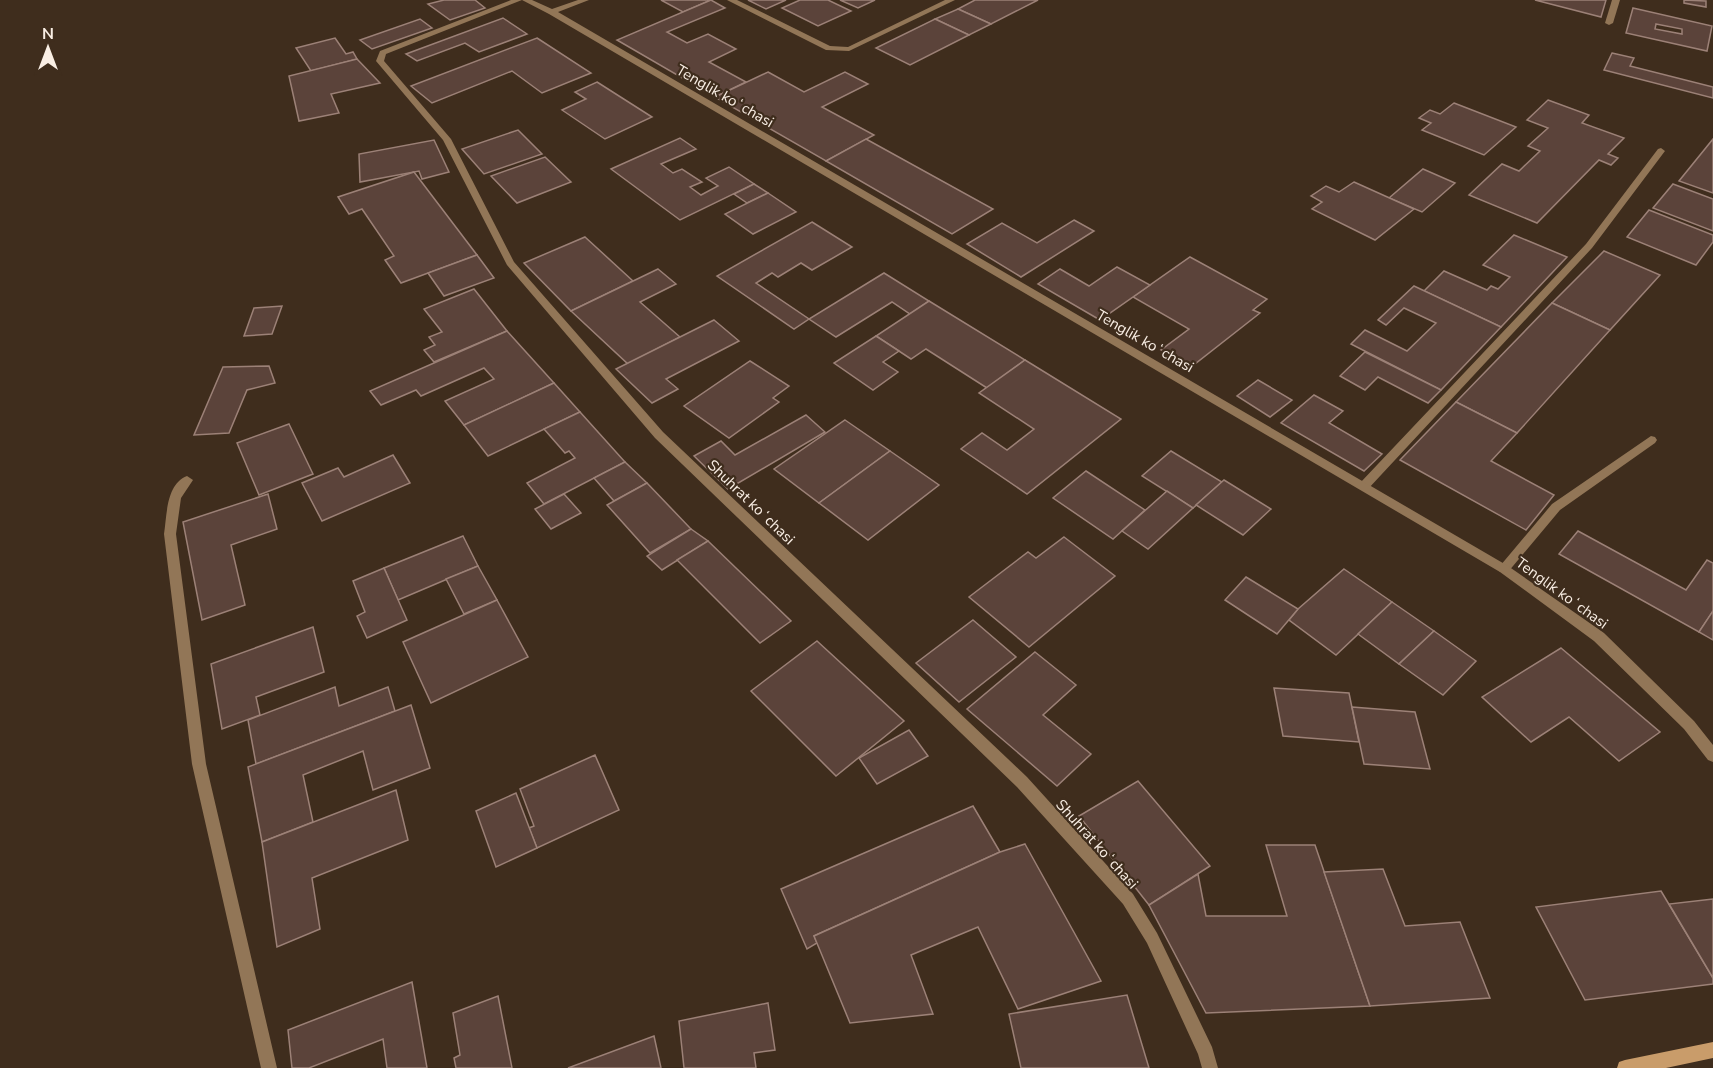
<svg xmlns="http://www.w3.org/2000/svg" width="1713" height="1068" viewBox="0 0 1713 1068" font-family="'Nunito Sans',sans-serif">
<rect width="100%" height="100%" fill="#3f2d1d"/>
<!-- building -->
<g fill="#5b433a" stroke="#9c8177" stroke-width="1.5" fill-rule="evenodd">
<path d="M444,0H475L485,8L450,20L428,4Z"/>
<path d="M661,0H711L683,12Z"/>
<path d="M711,0L725,8L667,32L687,43L708,34L736,49L709,62L746,82L715,97L617,40Z"/>
<path d="M748,0H786L766,9Z"/>
<path d="M800,0H828L851,11L818,26L782,8Z"/>
<path d="M840,0H875L858,8Z"/>
<path d="M975,0H1038L991,24L958,9Z"/>
<path d="M1535,0H1606L1601,17Z"/>
<path d="M1684,0L1706,1V7L1684,3Z"/>
<path d="M1633,8L1712,26L1707,51L1626,33ZM1656,24L1682,29V34L1655,29Z"/>
<path d="M958,9L991,24L969,35L935,19Z"/>
<path d="M503,18L527,34L479,52L465,43L417,61L406,54Z"/>
<path d="M420,19L432,28L372,49L360,40Z"/>
<path d="M935,19L969,35L910,65L876,48Z"/>
<path d="M335,38L346,54L353,52L357,59L311,71L296,48Z"/>
<path d="M537,38L591,73L542,93L512,71L432,103L411,86Z"/>
<path d="M1612,53L1634,58L1630,66L1713,87V98L1604,70Z"/>
<path d="M357,59L380,83L331,94L339,113L299,121L289,76Z"/>
<path d="M768,72L804,92L845,72L868,84L822,107L874,135L826,161L715,97Z"/>
<path d="M597,82L652,117L605,139L562,110L586,99L575,92Z"/>
<path d="M1548,100L1589,115L1582,123L1624,138L1608,154L1618,158L1611,165L1599,160L1537,223L1469,195L1502,164L1519,171L1540,151L1528,146L1548,128L1527,120Z"/>
<path d="M1454,103L1516,127L1484,155L1422,130L1431,123L1419,118L1430,110L1440,114Z"/>
<path d="M518,130L542,154L484,174L462,149Z"/>
<path d="M680,138L696,149L661,164L673,173L682,169L702,182L690,187L701,195L718,186L706,178L729,167L754,184L680,220L611,169Z"/>
<path d="M866,139L993,209L952,234L826,161Z"/>
<path d="M1713,139V193L1679,181Z"/>
<path d="M434,140L449,172L422,179L419,171L360,182L359,154Z"/>
<path d="M545,157L571,182L517,203L491,176Z"/>
<path d="M1423,169L1455,183L1422,212L1389,198Z"/>
<path d="M414,172L477,255L401,283L385,260L394,256L362,209L349,214L338,197Z"/>
<path d="M1354,182L1414,209L1375,240L1312,209L1322,202L1311,196L1326,186L1339,192Z"/>
<path d="M754,184L768,193L747,203L734,194Z"/>
<path d="M1673,184L1713,199V231L1653,208Z"/>
<path d="M768,193L796,212L753,234L725,214Z"/>
<path d="M1649,210L1713,235V242L1696,265L1627,237Z"/>
<path d="M1074,220L1094,231L1021,277L967,244L1002,223L1037,243Z"/>
<path d="M812,222L852,247L812,270L801,263L778,277L772,273L756,283L809,319L794,329L717,276Z"/>
<path d="M1514,235L1567,257L1501,327L1424,291L1444,271L1487,290L1491,286L1498,289L1510,277L1483,265Z"/>
<path d="M585,237L633,281L571,311L524,263Z"/>
<path d="M1604,251L1660,275L1610,330L1552,303Z"/>
<path d="M477,255L494,278L444,296L428,273Z"/>
<path d="M1190,257L1267,299L1253,310L1260,313L1191,367L1161,350L1189,329L1133,297Z"/>
<path d="M1117,267L1150,285L1100,320L1038,284L1060,269L1089,286Z"/>
<path d="M658,269L676,284L640,302L680,337L628,364L571,311Z"/>
<path d="M884,273L929,301L910,314L892,302L836,337L809,319Z"/>
<path d="M1414,286L1501,327L1441,390L1351,344L1365,330L1407,351L1436,323L1404,308L1386,325L1378,320Z"/>
<path d="M474,289L507,331L434,362L424,350L435,345L429,337L442,332L424,309Z"/>
<path d="M929,301L1025,360L987,388L926,349L911,359L876,336Z"/>
<path d="M1552,303L1610,330L1517,433L1456,402Z"/>
<path d="M282,306L272,334L244,336L254,308Z"/>
<path d="M714,320L739,341L666,379L678,389L652,403L616,369Z"/>
<path d="M507,331L554,383L464,425L445,401L494,379L484,368L421,396L416,390L381,405L370,391Z"/>
<path d="M876,336L899,351L883,362L898,372L873,390L834,363Z"/>
<path d="M1365,352L1441,390L1428,403L1378,377L1365,390L1340,376Z"/>
<path d="M1025,360L1121,419L1027,494L961,449L982,433L1007,450L1034,429L979,393Z"/>
<path d="M750,361L789,386L773,398L779,402L729,438L684,406Z"/>
<path d="M269,366L275,383L247,390L229,433L194,435L223,367Z"/>
<path d="M1258,380L1292,400L1270,417L1237,396Z"/>
<path d="M554,383L580,412L488,456L464,425Z"/>
<path d="M1314,395L1343,411L1329,423L1382,454L1364,471L1281,423Z"/>
<path d="M1456,402L1517,433L1491,461L1554,495L1526,530L1400,460Z"/>
<path d="M580,412L625,462L544,504L527,483L575,458L569,451L565,453L544,429Z"/>
<path d="M806,415L825,432L728,489L694,456L721,441L735,455Z"/>
<path d="M845,420L890,451L819,503L774,469Z"/>
<path d="M289,424L313,474L259,495L237,443Z"/>
<path d="M890,451L939,485L868,540L819,503Z"/>
<path d="M1171,451L1222,482L1193,508L1142,476Z"/>
<path d="M393,455L410,483L322,521L302,483L338,468L344,477Z"/>
<path d="M625,462L647,483L614,501L594,478Z"/>
<path d="M1086,471L1145,510L1113,539L1053,498Z"/>
<path d="M1224,480L1271,509L1243,535L1196,505Z"/>
<path d="M647,483L691,529L650,553L607,505Z"/>
<path d="M1167,491L1193,508L1148,549L1122,531Z"/>
<path d="M268,494L277,529L231,545L245,605L202,620L183,522Z"/>
<path d="M564,494L581,513L551,529L535,509Z"/>
<path d="M691,529L708,541L662,570L647,556Z"/>
<path d="M1578,531L1686,590L1707,560L1713,563V611L1699,632L1559,554Z"/>
<path d="M463,536L478,566L398,600L384,568Z"/>
<path d="M1064,537L1115,576L1029,647L969,597L1028,552L1036,558Z"/>
<path d="M708,541L791,621L760,643L677,560Z"/>
<path d="M478,566L497,600L464,614L446,579Z"/>
<path d="M384,568L407,620L367,638L357,616L365,612L353,581Z"/>
<path d="M1344,569L1392,602L1336,655L1289,620L1298,609Z"/>
<path d="M1246,577L1298,609L1277,634L1225,600Z"/>
<path d="M497,600L528,657L431,703L403,642Z"/>
<path d="M1392,602L1434,631L1399,664L1358,634Z"/>
<path d="M1713,611V640L1699,632Z"/>
<path d="M973,620L1016,657L959,702L916,663Z"/>
<path d="M313,627L324,672L256,697L260,715L222,729L211,664Z"/>
<path d="M1434,631L1476,661L1443,695L1399,664Z"/>
<path d="M817,641L904,721L836,776L751,691Z"/>
<path d="M1561,648L1660,732L1619,761L1569,717L1531,742L1482,697Z"/>
<path d="M1035,652L1076,685L1043,715L1091,754L1057,786L967,709Z"/>
<path d="M335,687L339,706L388,687L395,711L256,764L248,720Z"/>
<path d="M1274,688L1349,693L1359,742L1283,736Z"/>
<path d="M411,705L430,768L373,790L363,751L303,775L313,822L262,842L248,767Z"/>
<path d="M1352,707L1415,712L1430,769L1364,764Z"/>
<path d="M909,730L928,756L877,784L859,758Z"/>
<path d="M595,755L619,810L537,848L529,828L534,826L520,789Z"/>
<path d="M1138,781L1210,866L1149,905L1079,816Z"/>
<path d="M396,790L408,840L312,878L320,929L277,947L262,842Z"/>
<path d="M516,793L537,848L496,867L476,811Z"/>
<path d="M973,806L1000,852L814,936L817,943L807,949L781,889Z"/>
<path d="M1025,844L1101,981L1018,1009L978,927L911,955L933,1014L850,1023L814,936L1000,852Z"/>
<path d="M1266,845H1315L1370,1006L1206,1013L1149,905L1198,874L1206,916H1287Z"/>
<path d="M1383,869L1405,926L1460,922L1490,998L1370,1006L1324,872Z"/>
<path d="M1661,891L1713,978V984L1585,1000L1536,907Z"/>
<path d="M1713,899V978L1669,904Z"/>
<path d="M412,982L427,1068H387L383,1039L309,1068H292L288,1030Z"/>
<path d="M1127,995L1149,1068H1021L1009,1014Z"/>
<path d="M498,996L512,1068H456L454,1058L460,1055L453,1013Z"/>
<path d="M768,1003L775,1050L754,1053L756,1068H684L679,1021Z"/>
<path d="M654,1036L661,1068H568Z"/>
</g>
<g fill="none" stroke-linecap="round" stroke-linejoin="round">
<!-- lane -->
<g fill="#927657" fill-rule="evenodd">
<path d="M727,0H737L830,46L848,47L945,0H955L849,51L826,50Z"/>
<path d="M1661,148L1665,151L1592,248L1368,489H1360L1358,486L1360,483L1586,244L1658,149Z"/>
<path d="M1651,436L1655,437L1657,440L1655,443L1560,510L1508,572H1500L1498,569L1500,566L1552,504Z"/>
<path d="M187,476L193,480L181,498L176,534L206,764L277,1068H261L192,764L164,534C167,515 166,484 187,476Z"/>
</g>
<!-- street -->
<g fill="#927657" fill-rule="evenodd">
<path d="M511,0H522L386,54L384,61L451,139L514,262L663,432L1027,777L1133,894L1157,933L1212,1047L1218,1068H1202L1198,1054L1147,943L1123,904L1017,787L655,438L507,265L443,140L376,61L380,51Z"/>
<path d="M522,0H532L552,9L578,0H589L558,12L1508,566L1604,633L1694,721L1713,745V762L1708,760L1684,729L1594,641L1500,572L549,14Z"/>
<path d="M1612,0H1620L1613,23L1609,25L1605,23Z"/>
</g>
<!-- secondary -->
<path fill="#c99c6a" fill-rule="evenodd" d="M1713,1042V1058L1666,1068H1617L1619,1062L1625,1060Z"/>
</g>
<g text-anchor="middle" dominant-baseline="central" stroke-width="4.5" stroke-linejoin="round" paint-order="stroke">
<!-- street labels -->
<g font-size="15" fill="#f9eee4" stroke="#3f2d1d">
<text transform="translate(725 96) rotate(30)">Tenglik koʻchasi</text>
<text transform="translate(1145 341) rotate(30)">Tenglik koʻchasi</text>
<text transform="translate(751 502) rotate(44)">Shuhrat koʻchasi</text>
<text transform="translate(1562 593) rotate(36)">Tenglik koʻchasi</text>
<text transform="translate(1097 844) rotate(48)">Shuhrat koʻchasi</text>
</g>
</g>
<!-- north arrow -->
<g transform="translate(48 48)" stroke="#3f2d1d" stroke-width="4.5" paint-order="stroke">
<path d="M0-4.5L10 22L0 15L-10 22Z" fill="#f9eee4"/>
<text y="-9" font-size="16" font-weight="bold" text-anchor="middle" fill="#f9eee4">N</text>
</g>
</svg>
